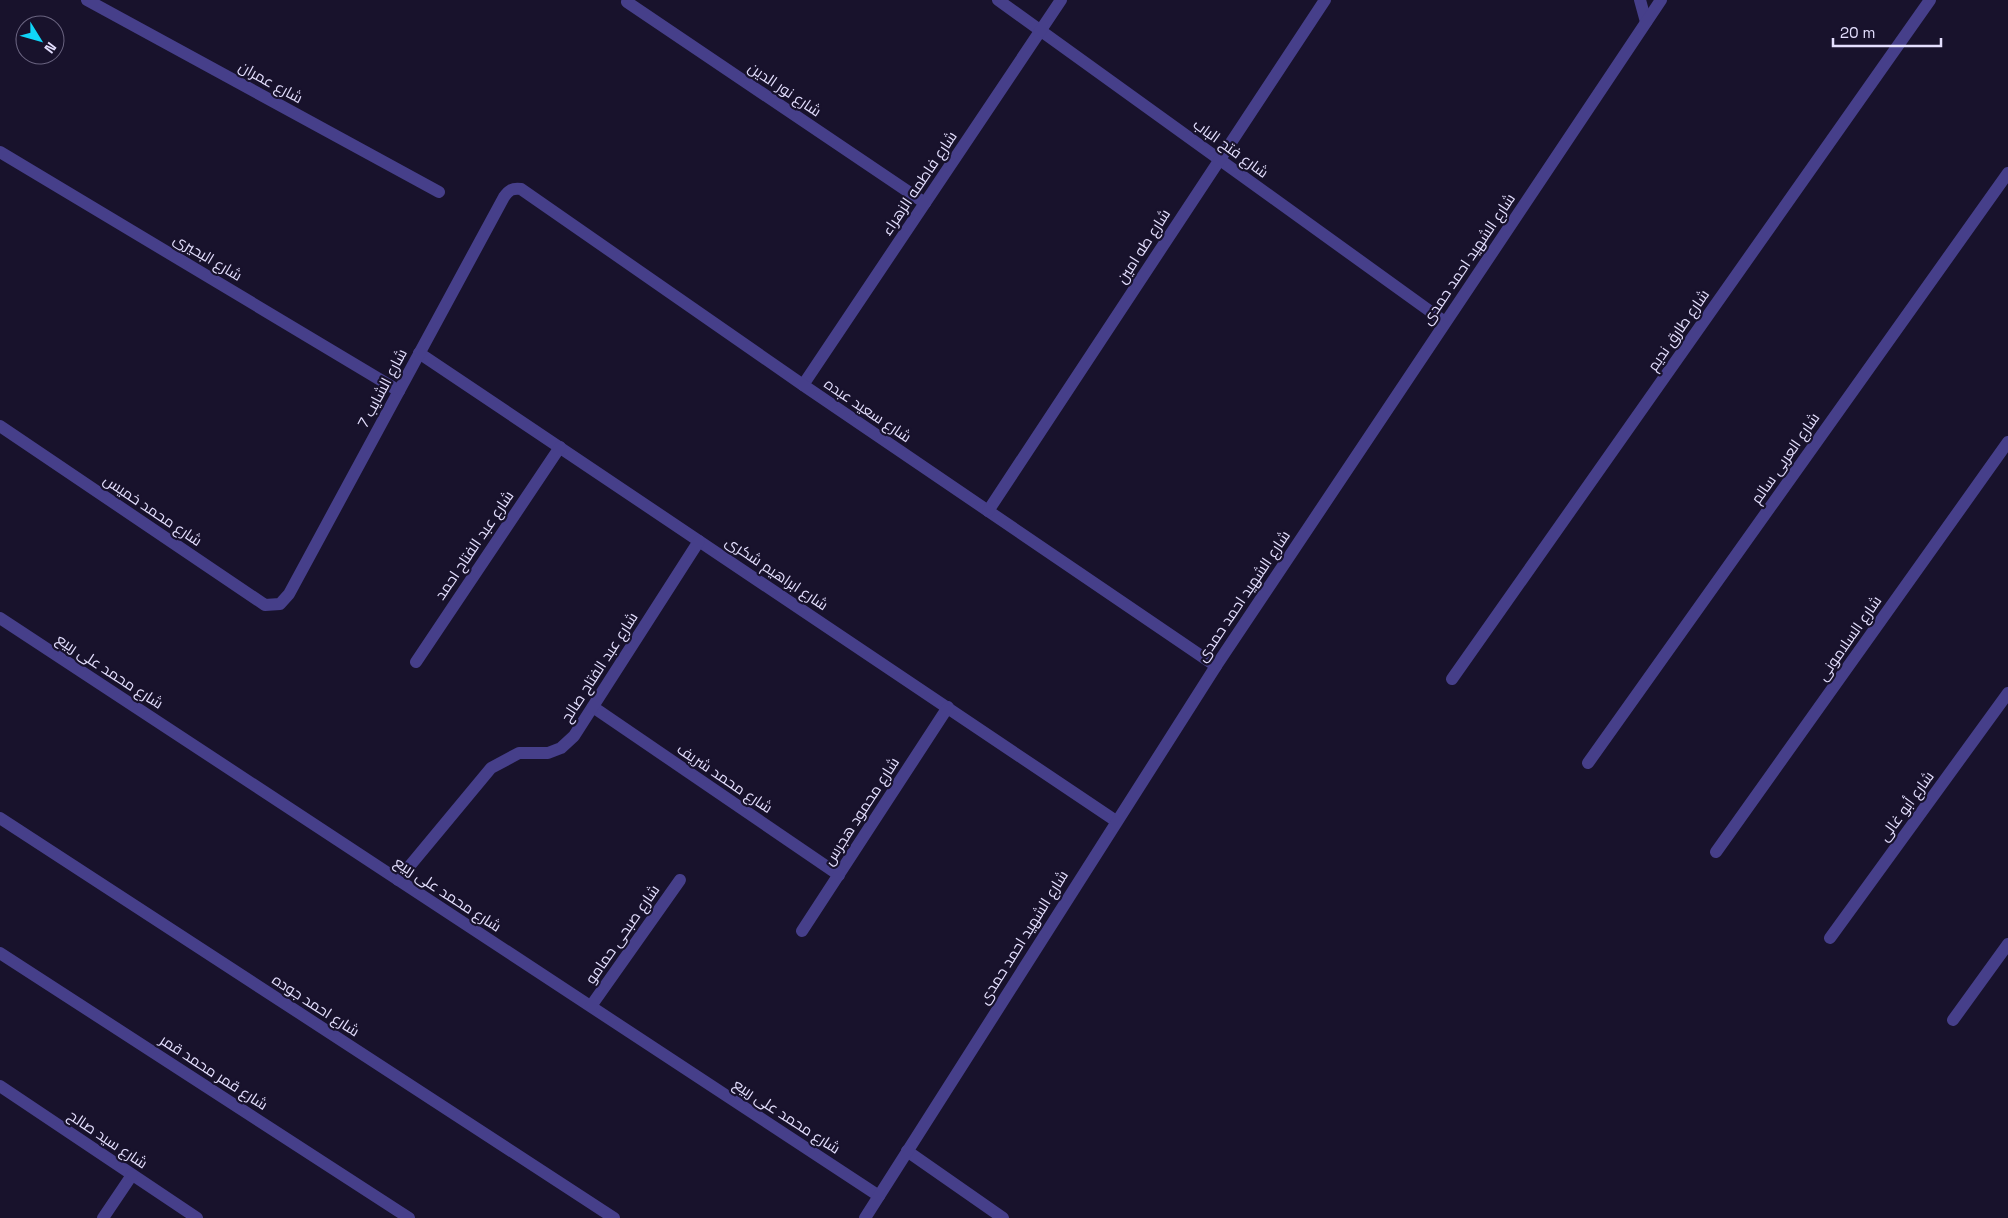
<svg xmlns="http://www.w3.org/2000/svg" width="2008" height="1218" viewBox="0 0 2008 1218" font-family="'Space Grotesk',Cairo,sans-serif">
<rect width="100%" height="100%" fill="#18122c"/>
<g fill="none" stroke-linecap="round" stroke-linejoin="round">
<!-- minor -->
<g stroke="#463f8a" stroke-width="12">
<path d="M87,0L439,192"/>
<path d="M998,0L1445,322"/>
<path d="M1640,0L1646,22"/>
<path d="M627,2L925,203"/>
<path d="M0,152L399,391"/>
<path d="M419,353L1116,821"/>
<path d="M803,385L1061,0"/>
<path d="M0,426L265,605L280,604L289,594L504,197C509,190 512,188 521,189L803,385L1216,666"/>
<path d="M988,511L1325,0"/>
<path d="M0,618L879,1196"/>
<path d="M416,662L560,447"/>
<path d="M1452,679L1930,0"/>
<path d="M593,707L839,875"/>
<path d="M1588,763L2008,173"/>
<path d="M0,818L614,1218"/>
<path d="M1716,852L2008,442"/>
<path d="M398,880L491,768L519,753H548L561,748L574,736L699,541"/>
<path d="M802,931L948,707"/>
<path d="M1830,938L2008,693"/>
<path d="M0,953L409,1218"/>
<path d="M591,1006L680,880"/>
<path d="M1953,1020L2008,944"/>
<path d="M0,1086L197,1218"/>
<path d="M907,1151L1003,1218"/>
<path d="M103,1218L132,1175"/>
<path d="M865,1218L1216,666L1661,0"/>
</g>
</g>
<g text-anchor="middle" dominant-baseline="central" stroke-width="4.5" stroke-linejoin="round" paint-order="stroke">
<!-- street labels -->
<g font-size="15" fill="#e4dffe" stroke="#18122c">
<text transform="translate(271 82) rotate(29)">شارع عمران</text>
<text transform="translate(785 89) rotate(34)">شارع نور الدين</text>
<text transform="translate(1231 148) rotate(36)">شارع فتح الباب</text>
<text transform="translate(919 183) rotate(-56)">شارع فاطمه الزهراء</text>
<text transform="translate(1143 246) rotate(-57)">شارع طه امين</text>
<text transform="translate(208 257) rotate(31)">شارع البحيرى</text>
<text transform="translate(1468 259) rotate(-56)">شارع الشهيد احمد حمدى</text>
<text transform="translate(1678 330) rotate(-55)">شارع طارق نديم</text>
<text transform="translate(382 388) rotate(-62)">شارع الشايب 7</text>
<text transform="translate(868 410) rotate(34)">شارع سعيد عبده</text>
<text transform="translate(1785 458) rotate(-55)">شارع العربى سالم</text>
<text transform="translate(153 510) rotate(34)">شارع محمد خميس</text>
<text transform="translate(474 545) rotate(-56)">شارع عبد الفتاح احمد</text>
<text transform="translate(777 573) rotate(34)">شارع ابراهيم شكرى</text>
<text transform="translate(1243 596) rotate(-56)">شارع الشهيد احمد حمدى</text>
<text transform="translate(1849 638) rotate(-55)">شارع السلامونى</text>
<text transform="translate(599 667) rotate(-57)">شارع عبد الفتاح صالح</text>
<text transform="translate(110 671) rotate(33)">شارع محمد على ربيع</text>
<text transform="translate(725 778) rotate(34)">شارع محمد شريف</text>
<text transform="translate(1906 806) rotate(-54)">شارع أبو غالى</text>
<text transform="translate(861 811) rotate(-57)">شارع محمود هجرس</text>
<text transform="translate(448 894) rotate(33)">شارع محمد على ربيع</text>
<text transform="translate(622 934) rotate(-55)">شارع صبحى حمامو</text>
<text transform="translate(1023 937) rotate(-58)">شارع الشهيد احمد حمدى</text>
<text transform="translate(316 1005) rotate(33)">شارع احمد جوده</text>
<text transform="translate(214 1072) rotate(33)">شارع قمر محمد قمر</text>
<text transform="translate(787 1116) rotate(33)">شارع محمد على ربيع</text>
<text transform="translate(108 1139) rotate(34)">شارع سيد صالح</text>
</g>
</g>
<!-- north arrow -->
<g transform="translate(40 40) rotate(127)"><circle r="24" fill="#18122c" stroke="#6a6480"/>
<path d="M0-4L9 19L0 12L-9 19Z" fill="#10d5f9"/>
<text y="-8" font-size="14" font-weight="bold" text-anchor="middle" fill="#e4dffe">N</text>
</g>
<!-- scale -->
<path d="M1833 38v8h108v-8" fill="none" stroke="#e4dffe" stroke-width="2.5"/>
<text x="1840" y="38" font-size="15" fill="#e4dffe" stroke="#18122c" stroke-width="4" paint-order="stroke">20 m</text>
</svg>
